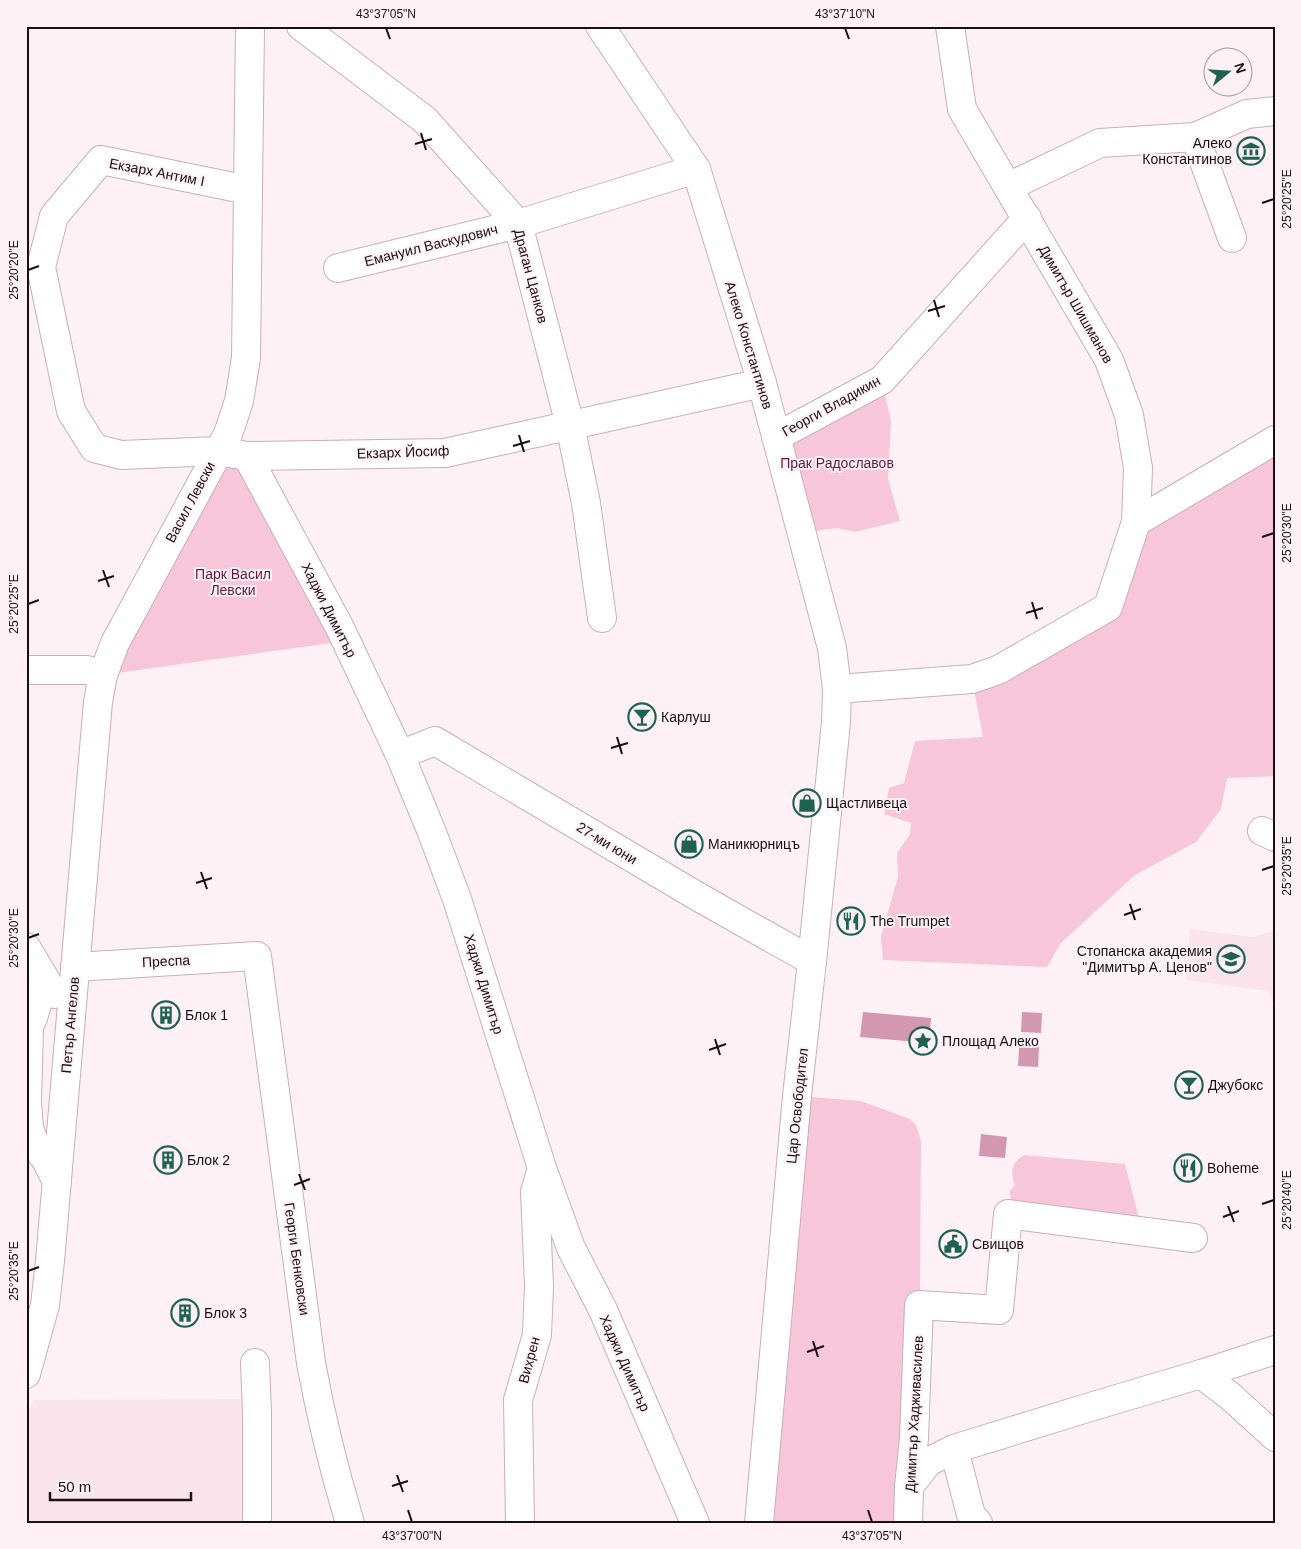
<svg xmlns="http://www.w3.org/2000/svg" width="1301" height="1549" viewBox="0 0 1301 1549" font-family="Arial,sans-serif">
<rect width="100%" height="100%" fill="#fef1f5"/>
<!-- built -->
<g fill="#fbe3ec">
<path d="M1190,929L1252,937L1275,931V1010L1269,991L1186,980Z"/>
<path d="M248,1399L247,1523H26V1418L33,1400Z"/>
</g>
<!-- green -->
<g fill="#f8c6d9">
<path d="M882,380L891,422L888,479L900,521L855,532L837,528L801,533L776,437Z"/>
<path d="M1275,450V776L1227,778L1221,809L1196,842L1135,875L1060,944L1047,967L883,960L881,936L898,877L897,853L910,834L911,823L884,814L889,788L904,783L915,741L983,737L972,679L1107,607L1136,522Z"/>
<path d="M218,451L247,456L346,641L103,675Z"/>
<path d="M797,1096L861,1101L910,1119L916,1125L921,1141L920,1291L898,1523H768Z"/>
<path d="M1024,1155L1125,1164L1140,1222L1013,1202C1010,1198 1010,1195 1010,1190L1015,1186C1010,1172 1011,1163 1024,1155Z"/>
</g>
<!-- water -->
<g fill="#d397af">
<path d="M863,1012L931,1018L929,1043L860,1037Z"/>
<path d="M1022,1012L1042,1013L1041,1033L1021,1032Z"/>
<path d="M1019,1046L1039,1047L1038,1067L1018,1066Z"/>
<path d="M981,1134L1007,1137L1005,1158L979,1156Z"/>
</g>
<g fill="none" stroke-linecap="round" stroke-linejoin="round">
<!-- minor casing -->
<g stroke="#cbadb8" stroke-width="30">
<g id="minor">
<path d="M301,26L425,120L518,224L570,425L586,503L602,618"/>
<path d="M600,26L696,169L762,383L832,648L837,689L836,722L813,952L797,1096L759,1523"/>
<path d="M1195,137L1247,114L1275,111"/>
<path d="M1008,187L1100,143L1195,137L1232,238"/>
<path d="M248,190L101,160L54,216L41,267L71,411L94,448L121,455L218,451L247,456L445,453L762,383"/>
<path d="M338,268L518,224L696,169"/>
<path d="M776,437L882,380L1027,218"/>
<path d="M247,456L340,628L400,755L431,830L457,899L542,1168L571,1248L603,1310L695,1523"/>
<path d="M1136,522L1275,440"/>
<path d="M26,670H87L103,675"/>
<path d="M837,689L972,679L998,670L1108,607L1136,522L1138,468L1129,415L1109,360L962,109L950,26"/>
<path d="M400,755L435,741L702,899L812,961"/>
<path d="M1262,831L1275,837"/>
<path d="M26,947L54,994"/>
<path d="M75,967L257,956L311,1363C321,1417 334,1470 350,1523"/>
<path d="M44,980L33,1018L29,1026L27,1104L29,1128L36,1147L46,1160L57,1182"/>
<path d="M255,1363L257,1412V1523"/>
<path d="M26,1374L45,1305L50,1261L98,702L103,675L115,643L228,434L239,401L246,358L250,26"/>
<path d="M1201,1374L1230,1396L1275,1437"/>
<path d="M954,1449L971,1515L978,1523"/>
<path d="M909,1487L928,1462L954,1449L1087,1408L1201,1374L1275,1350"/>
<path d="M520,1523L518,1400L537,1335L539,1286L535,1192L542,1168"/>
<path d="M908,1523L909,1487L914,1438L919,1305L999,1310L1008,1214L1193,1238"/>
</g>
</g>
<!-- minor -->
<use href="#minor" stroke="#fff" stroke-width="28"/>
</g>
<!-- ticks -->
<path fill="none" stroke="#1a1014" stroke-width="2" d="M386,28L390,39M845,28L849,39M421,133L426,150M415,144L432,139M1262,203L1274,199M28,270L39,266M934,300L939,317M928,311L945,306M519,435L524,452M513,446L530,441M1262,537L1274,533M103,570L109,587M98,581L114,576M1032,602L1037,619M28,604L39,600M1026,613L1043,608M617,737L622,754M611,748L628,743M1262,870L1274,866M201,872L207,889M196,883L212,878M1130,904L1135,920M1124,915L1141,909M28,938L39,934M715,1039L720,1055M709,1050L726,1044M299,1174L305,1190M294,1185L310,1179M1262,1204L1274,1200M1228,1206L1234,1222M1223,1217L1239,1211M28,1271L39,1267M813,1341L818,1357M807,1352L824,1346M397,1475L403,1492M392,1486L408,1481M408,1510L412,1522M868,1510L872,1522"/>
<!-- icons -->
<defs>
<g id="museum-ring" transform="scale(1.4375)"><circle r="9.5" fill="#fef1f5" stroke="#206252" stroke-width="1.5"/><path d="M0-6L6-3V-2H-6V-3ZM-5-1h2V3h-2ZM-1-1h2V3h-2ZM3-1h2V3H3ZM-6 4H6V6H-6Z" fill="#206252"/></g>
<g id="bar-ring" transform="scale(1.4375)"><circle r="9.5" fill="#fef1f5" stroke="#206252" stroke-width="1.5"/><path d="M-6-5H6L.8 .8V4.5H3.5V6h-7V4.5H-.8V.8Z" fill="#206252"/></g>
<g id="shop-ring" transform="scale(1.4375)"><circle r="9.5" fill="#fef1f5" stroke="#206252" stroke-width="1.5"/><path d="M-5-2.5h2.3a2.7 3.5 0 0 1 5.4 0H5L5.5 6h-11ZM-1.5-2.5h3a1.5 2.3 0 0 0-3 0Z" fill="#206252"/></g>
<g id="restaurant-ring" transform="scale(1.4375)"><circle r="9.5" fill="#fef1f5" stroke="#206252" stroke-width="1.5"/><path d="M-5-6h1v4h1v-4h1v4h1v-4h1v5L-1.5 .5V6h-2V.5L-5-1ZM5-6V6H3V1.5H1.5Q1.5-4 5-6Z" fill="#206252"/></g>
<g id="university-ring" transform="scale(1.4375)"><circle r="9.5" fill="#fef1f5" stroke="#206252" stroke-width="1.5"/><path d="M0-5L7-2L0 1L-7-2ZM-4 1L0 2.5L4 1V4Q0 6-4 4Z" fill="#206252"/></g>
<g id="building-ring" transform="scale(1.4375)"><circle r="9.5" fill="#fef1f5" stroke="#206252" stroke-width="1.5"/><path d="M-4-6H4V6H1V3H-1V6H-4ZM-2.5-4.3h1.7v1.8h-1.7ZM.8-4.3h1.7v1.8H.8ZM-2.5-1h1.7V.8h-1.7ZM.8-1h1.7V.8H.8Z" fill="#206252"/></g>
<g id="sight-ring" transform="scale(1.4375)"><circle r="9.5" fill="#fef1f5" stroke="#206252" stroke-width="1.5"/><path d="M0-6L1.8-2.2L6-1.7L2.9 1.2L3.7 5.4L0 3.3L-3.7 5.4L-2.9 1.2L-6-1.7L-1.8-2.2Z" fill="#206252"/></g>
<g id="civic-ring" transform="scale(1.4375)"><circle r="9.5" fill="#fef1f5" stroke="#206252" stroke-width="1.5"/><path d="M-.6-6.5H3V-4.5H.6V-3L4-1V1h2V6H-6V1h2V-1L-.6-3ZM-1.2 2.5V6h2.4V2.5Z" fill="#206252"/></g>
</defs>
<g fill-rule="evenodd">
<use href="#museum-ring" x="1251" y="151"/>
<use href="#bar-ring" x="642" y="717"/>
<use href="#shop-ring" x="807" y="803"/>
<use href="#shop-ring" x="689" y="844"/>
<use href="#restaurant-ring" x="851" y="921"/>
<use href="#university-ring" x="1231" y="959"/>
<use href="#building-ring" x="166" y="1015"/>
<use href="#sight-ring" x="923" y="1041"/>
<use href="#bar-ring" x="1189" y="1085"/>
<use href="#building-ring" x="168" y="1160"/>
<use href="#restaurant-ring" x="1188" y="1168"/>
<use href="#civic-ring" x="953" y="1244"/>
<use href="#building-ring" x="185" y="1313"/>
</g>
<g text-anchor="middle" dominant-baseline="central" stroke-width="4" stroke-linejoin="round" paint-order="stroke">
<!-- poi labels -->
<g font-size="14" fill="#1a1014" stroke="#fef1f5" text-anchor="start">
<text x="1232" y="143" text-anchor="end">Алеко<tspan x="1232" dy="16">Константинов</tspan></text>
<text x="661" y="717">Карлуш</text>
<text x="826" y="803">Щастливеца</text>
<text x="708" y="844">Маникюрницъ</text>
<text x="870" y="921">The Trumpet</text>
<text x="1212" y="951" text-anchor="end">Стопанска академия<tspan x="1212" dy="16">"Димитър А. Ценов"</tspan></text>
<text x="185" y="1015">Блок 1</text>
<text x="942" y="1041">Площад Алеко</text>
<text x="1208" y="1085">Джубокс</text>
<text x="187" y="1160">Блок 2</text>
<text x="1207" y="1168">Boheme</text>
<text x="972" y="1244">Свищов</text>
<text x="204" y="1313">Блок 3</text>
</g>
<!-- street labels -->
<g font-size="14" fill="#1a1014" stroke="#fef1f5">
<text transform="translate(157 172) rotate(11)">Екзарх Антим I</text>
<text transform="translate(431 245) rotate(-14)">Емануил Васкудович</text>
<text transform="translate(531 276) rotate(75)">Драган Цанков</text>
<text transform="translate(1076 304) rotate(60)">Димитър Шишманов</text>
<text transform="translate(749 345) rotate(73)">Алеко Константинов</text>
<text transform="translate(831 406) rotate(-29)">Георги Владикин</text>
<text transform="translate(403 452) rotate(-2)">Екзарх Йосиф</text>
<text transform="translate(190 502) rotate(-62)">Васил Левски</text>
<text transform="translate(329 610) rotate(63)">Хаджи Димитър</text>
<text transform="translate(607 843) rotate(31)">27-ми юни</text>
<text transform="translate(166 961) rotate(-3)">Преспа</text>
<text transform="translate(484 984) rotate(73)">Хаджи Димитър</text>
<text transform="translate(70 1025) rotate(-85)">Петър Ангелов</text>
<text transform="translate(797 1106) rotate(-84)">Цар Освободител</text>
<text transform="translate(297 1259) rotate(82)">Георги Бенковски</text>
<text transform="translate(529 1360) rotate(-75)">Вихрен</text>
<text transform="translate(625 1363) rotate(66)">Хаджи Димитър</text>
<text transform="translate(914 1414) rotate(-87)">Димитър Хадживасилев</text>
</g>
<!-- park labels -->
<g font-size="14" fill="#5f183b" stroke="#fef1f5">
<text x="837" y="463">Прак Радославов</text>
<text x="233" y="574">Парк Васил<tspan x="233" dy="16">Левски</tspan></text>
</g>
</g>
<!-- border -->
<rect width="1301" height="1549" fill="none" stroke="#fef1f5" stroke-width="55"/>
<!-- north arrow -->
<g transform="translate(1228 72) rotate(72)"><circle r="24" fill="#fef1f5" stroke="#a3979b"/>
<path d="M0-4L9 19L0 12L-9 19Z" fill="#206252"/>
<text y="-8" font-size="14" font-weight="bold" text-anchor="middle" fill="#1a1014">N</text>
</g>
<!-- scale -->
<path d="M50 1492v8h141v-8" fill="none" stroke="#1a1014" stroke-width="2.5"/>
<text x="58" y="1492" font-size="15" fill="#1a1014" stroke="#fef1f5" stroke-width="4" paint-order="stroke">50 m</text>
<rect x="28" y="28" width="1246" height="1494" fill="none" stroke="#1a1014" stroke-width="2"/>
<g font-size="12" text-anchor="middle" fill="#1a1014">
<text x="386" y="18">43°37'05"N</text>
<text x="845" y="18">43°37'10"N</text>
<text transform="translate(1287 199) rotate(-90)" y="4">25°20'25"E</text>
<text transform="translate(14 270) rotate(-90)" y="4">25°20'20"E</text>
<text transform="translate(1287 533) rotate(-90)" y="4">25°20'30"E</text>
<text transform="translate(14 604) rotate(-90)" y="4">25°20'25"E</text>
<text transform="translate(1287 866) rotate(-90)" y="4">25°20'35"E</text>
<text transform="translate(14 938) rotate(-90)" y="4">25°20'30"E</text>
<text transform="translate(1287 1200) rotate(-90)" y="4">25°20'40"E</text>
<text transform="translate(14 1271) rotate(-90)" y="4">25°20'35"E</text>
<text x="412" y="1540">43°37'00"N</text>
<text x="872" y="1540">43°37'05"N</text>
</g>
</svg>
